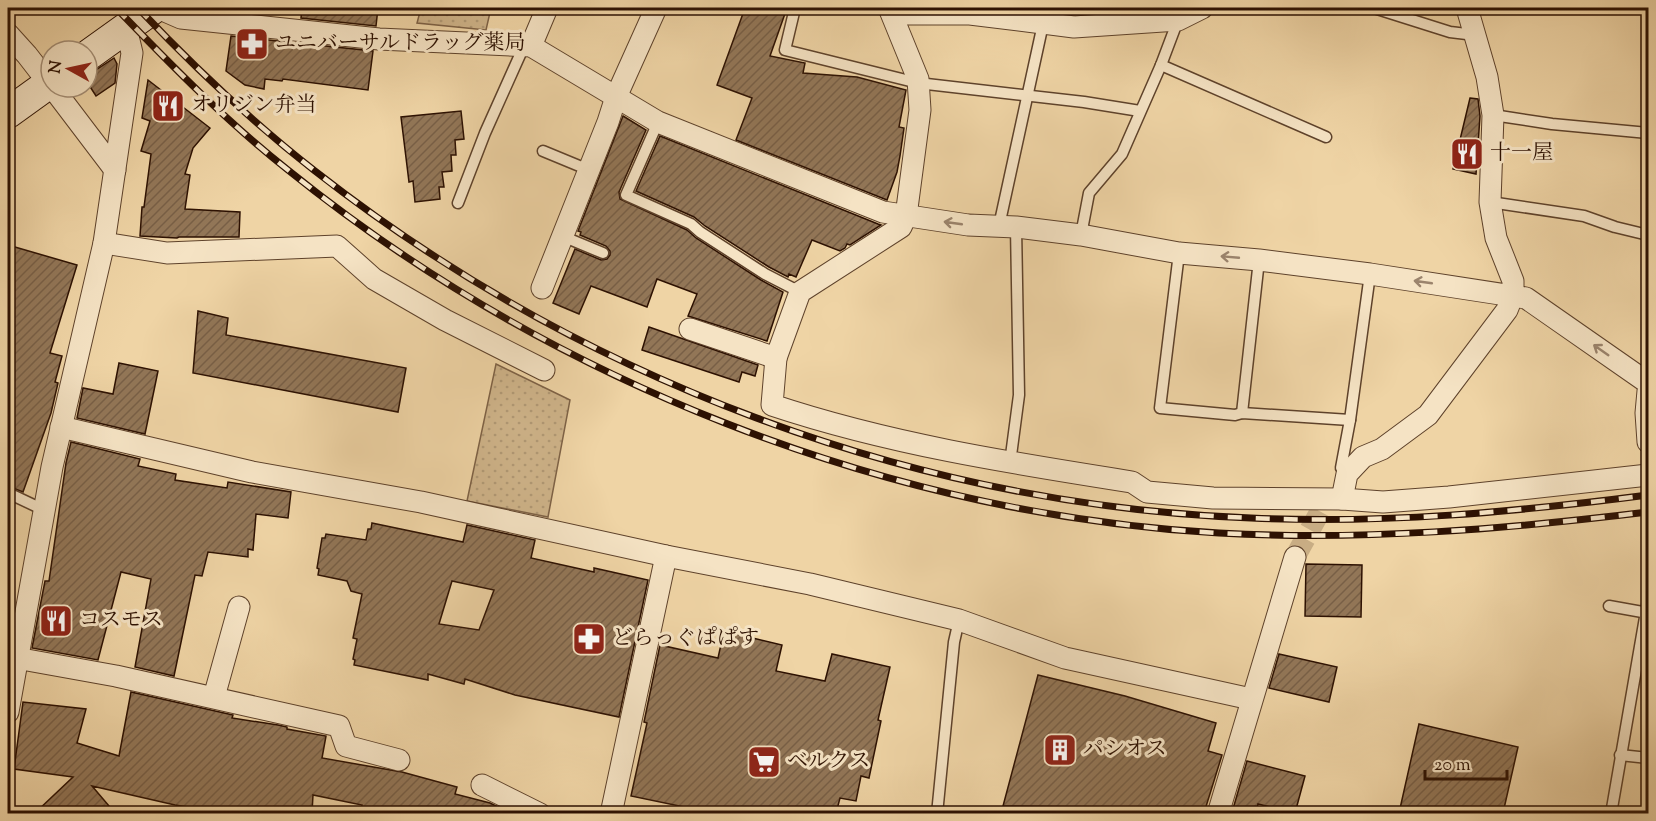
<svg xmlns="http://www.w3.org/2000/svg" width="1656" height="821" viewBox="0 0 1656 821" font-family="'Sorts Mill Goudy','Noto Serif JP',serif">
<defs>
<pattern id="park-dots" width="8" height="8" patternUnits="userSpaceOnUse" patternTransform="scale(1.5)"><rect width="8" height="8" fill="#ceb389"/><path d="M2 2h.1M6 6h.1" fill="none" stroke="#b19975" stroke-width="1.8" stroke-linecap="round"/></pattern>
<pattern id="building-hatch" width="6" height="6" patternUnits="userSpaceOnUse" patternTransform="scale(1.5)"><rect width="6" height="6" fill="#927657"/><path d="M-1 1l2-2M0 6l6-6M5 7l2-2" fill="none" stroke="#785f46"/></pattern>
</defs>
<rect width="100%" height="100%" fill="#efd4a5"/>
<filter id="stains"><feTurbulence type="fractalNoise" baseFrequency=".00333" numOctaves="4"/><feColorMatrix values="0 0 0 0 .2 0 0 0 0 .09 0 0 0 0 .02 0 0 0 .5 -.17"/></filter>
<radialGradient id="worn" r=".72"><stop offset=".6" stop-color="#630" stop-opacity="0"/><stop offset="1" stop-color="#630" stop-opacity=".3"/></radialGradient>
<!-- park -->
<g fill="url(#park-dots)" stroke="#7e6246" stroke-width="1.5">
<path d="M421,8H491L486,30L417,23Z"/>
<path d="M496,364L570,400L548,517L467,501Z"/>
</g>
<!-- building -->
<g fill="url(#building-hatch)" stroke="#2d1102" stroke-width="1.5" fill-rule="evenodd">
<path d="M302,8H378L376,26L301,18Z"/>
<path d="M745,8H787L770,56L805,63L803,73L857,77L906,90L899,127L904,128L900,156L897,172L887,200L736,140L752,98L717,85Z"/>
<path d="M231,36L373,51L368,90L283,79L282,81L265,79L264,89L245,85L226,71Z"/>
<path d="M114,58L117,64L115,83L96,96L87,82V76Z"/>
<path d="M148,80L210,128L193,148L185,174L190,175L185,209L240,212L239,237H179L177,238L140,236L142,207H144L151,154L141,151L150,121L142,118Z"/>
<path d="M1470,98L1478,99L1480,116L1476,174L1453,169Z"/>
<path d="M461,111L464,139L455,140L456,155H451L452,171L442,172L444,187H439L440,199L415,202L413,181L409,182L401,117Z"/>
<path d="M623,116L646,130L619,192L620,199L687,230L696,238L761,280L783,292L767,341L688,316L697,294L657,279L647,307L591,286L579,314L553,303L575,249L601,260L607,259L610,255V251L606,246L580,235L581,232L578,231Z"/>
<path d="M660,136L878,224L881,225L850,245L847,244L845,248L840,251L812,240L796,277L789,274L788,277L769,267L705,226L694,217L636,191Z"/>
<path d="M8,245L77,265L50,353L62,356L55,382L58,383L51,413L23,492L8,486Z"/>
<path d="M198,311L228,318L226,335L406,368L398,412L193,373Z"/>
<path d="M649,327L758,365L755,376L742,372L739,382L642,350Z"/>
<path d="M119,363L158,371L145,434L77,418L83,388L113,394Z"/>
<path d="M71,442L140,459L138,466L176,474L175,480L227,488L228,482L291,492L288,518L256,514L253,550L248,549V557L208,552L202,576L195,575L174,676L135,667L151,579L121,572L98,660L32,648L45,581H49L66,463Z"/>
<path d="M372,523L463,542L467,525L535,540L531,558L594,572V568L648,580L619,717L515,695L465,679L464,684L428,674V680L354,665L355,660L353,659L357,639L353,638L362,594L351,591L347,581L318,575L319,569L317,568L322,538H325L326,534L366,540L368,529H371ZM452,581L494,590L479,630L439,624Z"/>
<path d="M1306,564L1362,565L1361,617L1305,616Z"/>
<path d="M724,631L782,645L776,671L825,681L832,654L890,667L878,720L881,721L869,778L861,776L856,801L840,798L836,813H713L631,796L647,723L644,722L660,645L718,658Z"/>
<path d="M1279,654L1337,667L1329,702L1269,688Z"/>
<path d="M1038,675L1125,696L1216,723L1208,751L1222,755L1204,813H1118L1094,807L1003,806Z"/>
<path d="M131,692L233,715L232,718L278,725L287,727V729L326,736L322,758L402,772L457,787L455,794L490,803L500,808L499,813H360L362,805L313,795L312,813H227L175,805L92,786L115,813H35L73,777L14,769L23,702L86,709L77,743L119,756Z"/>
<path d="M1419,724L1518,747L1503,813H1399Z"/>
<path d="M1247,761L1305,776L1295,813L1258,804L1256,813L1233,809Z"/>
</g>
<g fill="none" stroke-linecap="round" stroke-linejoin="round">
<!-- minor-tunnel -->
<path stroke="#c8ad84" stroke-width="21" stroke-dasharray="21 10" stroke-linecap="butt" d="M1295,557L1327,499"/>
<!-- service casing -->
<g stroke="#5e422b" stroke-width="13">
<g id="service">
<path d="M795,8L785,50L918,83L1084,102L1140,111"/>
<path d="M1374,8L1450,32L1475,35"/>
<path d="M1116,24L1119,8"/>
<path d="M1161,65L1326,137"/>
<path d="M1493,115L1552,124L1648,133"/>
<path d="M658,122L626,195L691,224L700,232L765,274L800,292"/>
<path d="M543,151L589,170"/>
<path d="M1490,202L1584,216L1615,227L1648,235"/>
<path d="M458,203L485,133L524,46"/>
<path d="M999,226L1043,24"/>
<path d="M1081,235L1089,193L1122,154L1161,65L1178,20"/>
<path d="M562,236L603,253"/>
<path d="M1179,253L1160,408L1235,415L1242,413L1350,420"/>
<path d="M1242,413L1259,260"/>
<path d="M1010,463L1019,395L1016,227"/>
<path d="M1347,474L1341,468L1350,420L1370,274"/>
<path d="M8,493L44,510"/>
<path d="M1609,606L1648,613"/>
<path d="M1620,755L1648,758"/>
<path d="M937,814L954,642L959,620"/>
<path d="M1611,814L1648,600"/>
</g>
</g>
<!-- minor casing -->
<g stroke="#5e422b" stroke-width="23">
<g id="minor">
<path d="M158,8L181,18L379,39L531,46L658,122L883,212L968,225L1016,227L1081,235L1179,253L1259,260L1370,274L1526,298L1648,383"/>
<path d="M892,14H970L1074,27L1178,20L1202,8"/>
<path d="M8,34L27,55L51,86"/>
<path d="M531,46L547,8"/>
<path d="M52,87L115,170"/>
<path d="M104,243L167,253L337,246L374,279L445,320L544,370"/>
<path d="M542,288L608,122L616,97L656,8"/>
<path d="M690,329L776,358L800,292L901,227L906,216L920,110L918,79L889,8"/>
<path d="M776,358L772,405C889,444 1011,463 1132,482L1147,492L1213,498L1342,499L1383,502L1449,497L1648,475"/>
<path d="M1648,391L1646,413L1648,442"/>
<path d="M61,427L252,472L421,502L666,556L810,584L959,620L1065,658L1251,699"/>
<path d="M1342,499L1347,474L1363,457L1382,449L1428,415L1507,310L1513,295V281L1496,238L1490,202L1493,115L1487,77L1467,8"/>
<path d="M16,658L116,676L339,726L346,746L399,760"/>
<path d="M214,697L239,607"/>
<path d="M8,712L52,467L104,243L132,53L126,28"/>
<path d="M482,785L540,814"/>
<path d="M611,814L666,556"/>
<path d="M1218,814L1295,557"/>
</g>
</g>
<!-- secondary casing -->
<g stroke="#2d1102" stroke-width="32">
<g id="secondary">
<path d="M87,56L154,8"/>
<path d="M8,113L51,82"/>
</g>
</g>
<!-- service -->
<use href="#service" stroke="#f5e3c4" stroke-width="10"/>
<!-- minor -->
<use href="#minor" stroke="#f5e3c4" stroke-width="21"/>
<!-- secondary -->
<use href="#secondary" stroke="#f5e3c4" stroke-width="30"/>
<!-- rail casing -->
<g stroke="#2d1102" stroke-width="7">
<g id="rail">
<path d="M116,8C171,65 226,121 288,170C548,380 884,514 1219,533C1363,541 1506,529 1648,512"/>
<path d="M138,8C193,66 251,121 315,171C581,379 912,505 1251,518C1384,524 1516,512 1648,495"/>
</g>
</g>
<!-- rail -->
<use href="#rail" stroke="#f5e3c4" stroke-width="4.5" stroke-dasharray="14" stroke-linecap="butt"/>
</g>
<!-- one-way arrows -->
<defs><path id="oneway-shaft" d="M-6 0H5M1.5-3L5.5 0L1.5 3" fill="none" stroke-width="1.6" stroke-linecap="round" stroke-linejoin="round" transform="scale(1.5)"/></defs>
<g stroke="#9b846d">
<use href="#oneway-shaft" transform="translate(953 223) rotate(-172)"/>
<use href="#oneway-shaft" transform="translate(1230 257) rotate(-175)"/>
<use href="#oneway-shaft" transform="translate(1423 282) rotate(-172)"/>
<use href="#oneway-shaft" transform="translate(1601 350) rotate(-145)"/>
</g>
<!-- icons -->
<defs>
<g id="pharmacy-square" transform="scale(1.725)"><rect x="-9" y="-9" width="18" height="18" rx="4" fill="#8f2418" stroke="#f5e3c4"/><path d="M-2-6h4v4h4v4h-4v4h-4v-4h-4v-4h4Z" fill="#fff"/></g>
<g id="restaurant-square" transform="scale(1.725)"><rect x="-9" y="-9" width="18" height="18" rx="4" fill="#8f2418" stroke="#f5e3c4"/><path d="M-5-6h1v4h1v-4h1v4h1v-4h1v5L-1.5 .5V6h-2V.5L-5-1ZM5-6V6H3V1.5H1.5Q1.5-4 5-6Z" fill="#fff"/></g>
<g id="building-square" transform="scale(1.725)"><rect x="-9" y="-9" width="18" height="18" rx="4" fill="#8f2418" stroke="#f5e3c4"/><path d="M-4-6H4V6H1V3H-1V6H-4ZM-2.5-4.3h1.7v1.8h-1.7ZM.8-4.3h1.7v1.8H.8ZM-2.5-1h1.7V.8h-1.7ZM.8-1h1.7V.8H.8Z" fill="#fff"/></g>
<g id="supermarket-square" transform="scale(1.725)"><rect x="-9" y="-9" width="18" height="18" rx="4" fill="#8f2418" stroke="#f5e3c4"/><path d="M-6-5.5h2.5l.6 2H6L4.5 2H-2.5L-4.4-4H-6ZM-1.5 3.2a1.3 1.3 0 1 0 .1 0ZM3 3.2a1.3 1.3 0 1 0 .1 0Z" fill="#fff"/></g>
</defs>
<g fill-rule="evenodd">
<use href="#pharmacy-square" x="252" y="44"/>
<use href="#restaurant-square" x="168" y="106"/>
<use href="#restaurant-square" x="1467" y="154"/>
<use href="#restaurant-square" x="56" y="621"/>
<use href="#pharmacy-square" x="589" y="639"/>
<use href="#building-square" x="1060" y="750"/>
<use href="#supermarket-square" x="764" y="762"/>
</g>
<g text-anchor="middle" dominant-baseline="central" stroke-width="6" stroke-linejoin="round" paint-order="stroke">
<!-- poi labels -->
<g font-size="21" fill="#2d1102" stroke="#f5e3c4" text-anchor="start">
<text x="275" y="44">ユニバーサルドラッグ薬局</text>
<text x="191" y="106">オリジン弁当</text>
<text x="1490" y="154">十一屋</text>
<text x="79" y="621">コスモス</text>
<text x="612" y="639">どらっぐぱぱす</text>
<text x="1083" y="750">パシオス</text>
<text x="787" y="762">ベルクス</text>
</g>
</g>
<!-- margin -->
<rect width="1656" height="821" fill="none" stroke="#efd4a5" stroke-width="30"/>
<rect x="9" y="9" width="1638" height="803" fill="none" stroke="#2d1102" stroke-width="3"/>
<rect x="15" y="15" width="1626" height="791" fill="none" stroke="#2d1102" stroke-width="1.5"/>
<!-- north arrow -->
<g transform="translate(69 69) rotate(278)"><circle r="28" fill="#f5e3c4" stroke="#a58f76" stroke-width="1.5"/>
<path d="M0-4.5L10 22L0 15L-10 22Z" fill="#8f2418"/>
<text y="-9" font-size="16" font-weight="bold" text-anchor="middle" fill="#2d1102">N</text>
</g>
<!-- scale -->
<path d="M1425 770v9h82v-9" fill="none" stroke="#2d1102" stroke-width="3"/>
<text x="1434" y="770" font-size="18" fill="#2d1102" stroke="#f5e3c4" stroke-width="4.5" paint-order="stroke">20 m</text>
<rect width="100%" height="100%" filter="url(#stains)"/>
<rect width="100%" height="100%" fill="url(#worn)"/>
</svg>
